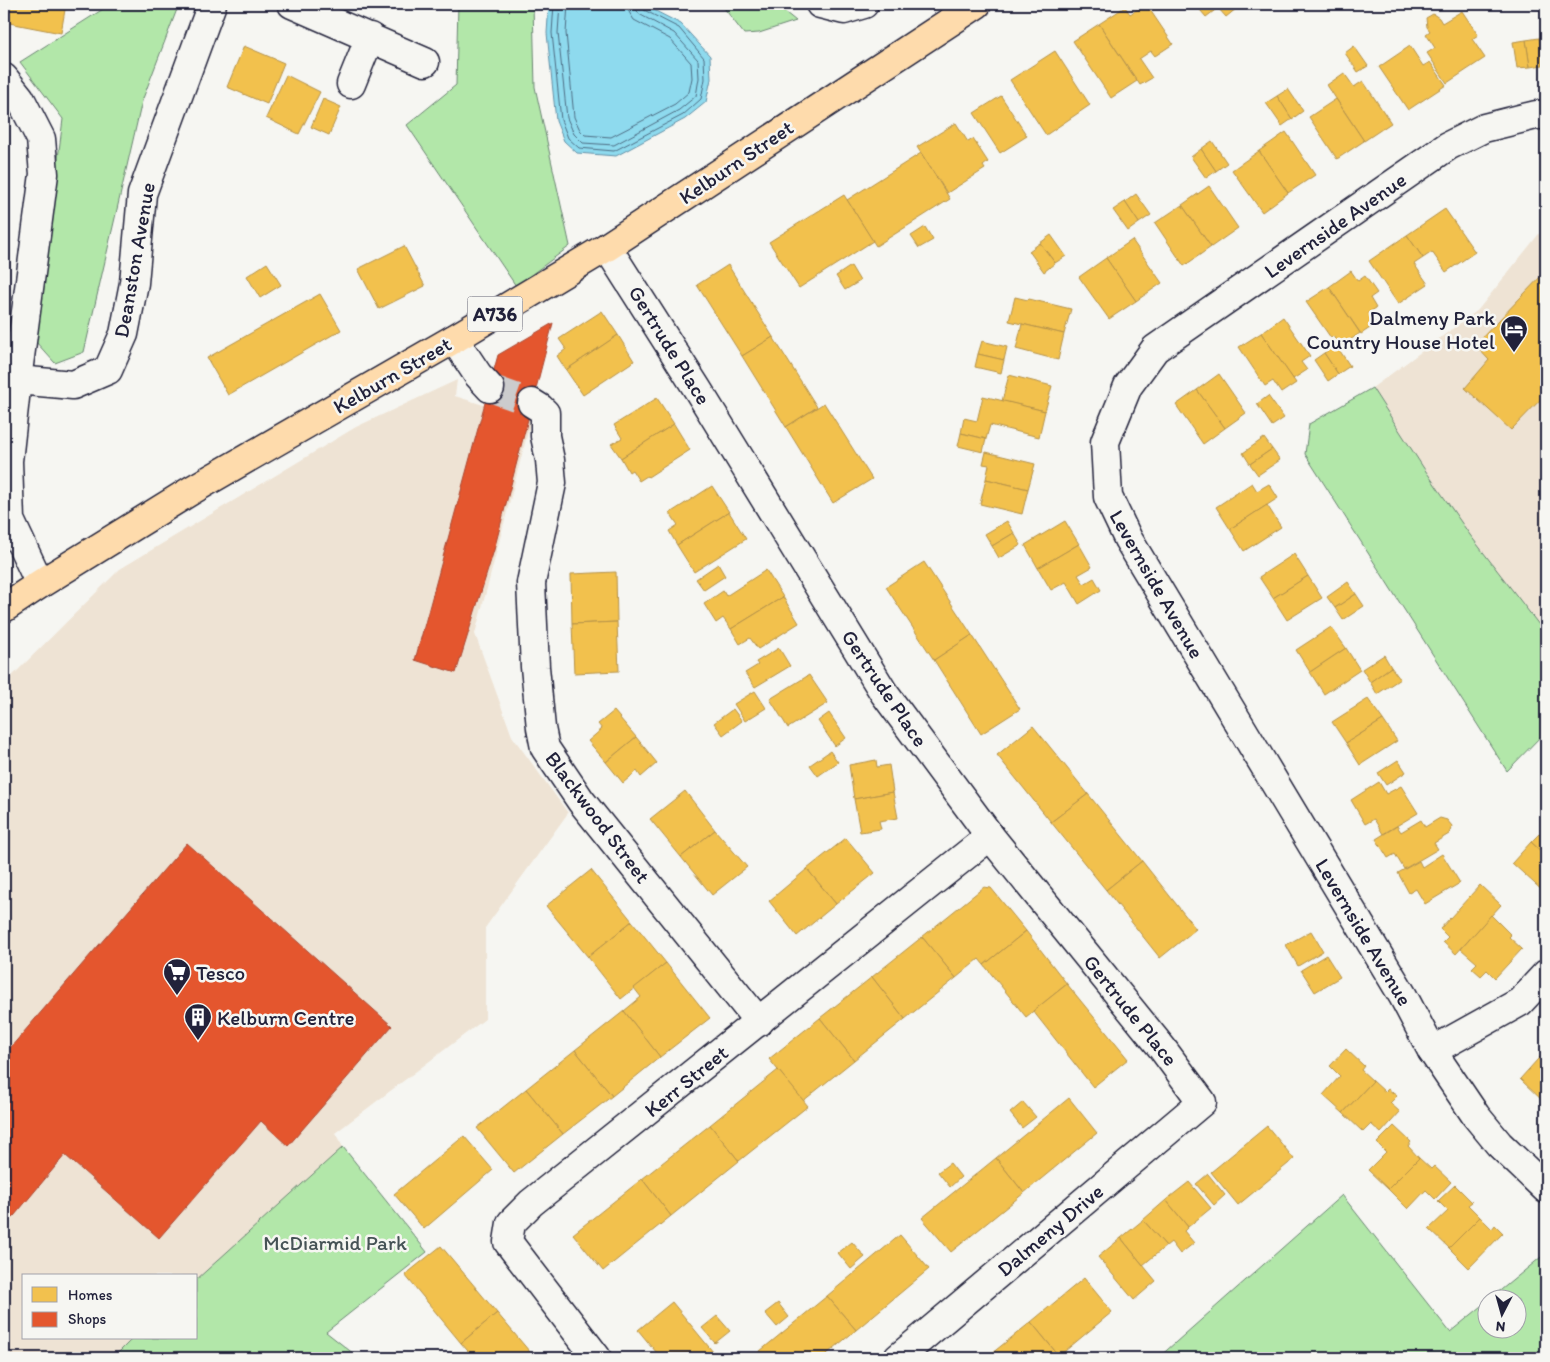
<svg xmlns="http://www.w3.org/2000/svg" width="1550" height="1362" viewBox="0 0 1550 1362" font-family="Itim,sans-serif">
<rect width="100%" height="100%" fill="#f6f6f2"/>
<filter id="ink" filterUnits="userSpaceOnUse"><feTurbulence type="fractalNoise" baseFrequency=".02" numOctaves="2"/><feDisplacementMap in="SourceGraphic" scale="10" xChannelSelector="R" yChannelSelector="G"/><feConvolveMatrix kernelMatrix="1 2 1 2 8 2 1 2 1" color-interpolation-filters="sRGB"/></filter>
<g filter="url(#ink)">
<!-- built -->
<g fill="#eee3d4">
<path d="M1546,225V634L1470,535L1423,467L1372,388L1478,310Z"/>
<path d="M457,380L455,396L531,420L475,634L512,736L568,813L485,928V1019L335,1133L343,1147L196,1289V1276H24V1338H146L126,1358H4V684L120,569L356,427Z"/>
</g>
<!-- green -->
<g fill="#b2e7a9" stroke="#6a8472">
<path d="M111,4H179L142,101L84,352L55,363L35,341L63,119L20,62Z"/>
<path d="M458,4H533L535,87L570,246L516,286L407,125L456,85Z"/>
<path d="M721,4H775L796,21L759,33L744,34Z"/>
<path d="M1372,388L1423,467L1470,535L1546,634V731L1507,771L1305,454L1309,424Z"/>
<path d="M343,1147L427,1252L326,1332L359,1358H113L133,1338H196V1280Z"/>
<path d="M1342,1195L1450,1332L1487,1302L1488,1330H1518V1300L1490,1299L1546,1253V1358H1158Z"/>
</g>
<!-- water -->
<path fill="#8edaee" stroke="#6390a6" d="M549,4H642L681,24L710,56L711,79L706,102L685,119L616,156L577,153L564,141L556,121L547,33Z"/>
<!-- homes -->
<g fill="#f2c14e" stroke="#b49148">
<path d="M4,4H66L61,33L4,22Z"/>
<path d="M1146,4L1173,44L1155,56L1151,51L1139,59L1152,78L1140,85L1099,24L1125,7L1130,14Z"/>
<path d="M1195,4H1223L1206,17Z"/>
<path d="M1223,4H1242L1226,17L1218,8Z"/>
<path d="M1462,11L1478,35L1472,39L1485,58L1447,83L1427,53L1435,48L1426,34L1430,31L1427,27L1426,18L1433,14L1439,18L1442,23Z"/>
<path d="M1099,24L1137,81L1111,98L1073,41Z"/>
<path d="M1546,37V64L1543,65L1539,38Z"/>
<path d="M1539,38L1543,65L1530,67L1526,40Z"/>
<path d="M1526,40L1530,67L1517,68L1513,42Z"/>
<path d="M244,46L284,63L267,104L227,87Z"/>
<path d="M1354,46L1368,66L1358,72L1345,53Z"/>
<path d="M1410,46L1423,66L1430,62L1446,85L1408,110L1379,67Z"/>
<path d="M1055,51L1090,105L1046,135L1010,80Z"/>
<path d="M1344,73L1354,87L1363,81L1391,123L1364,141L1327,85Z"/>
<path d="M286,75L320,92L299,134L266,118Z"/>
<path d="M1288,89L1303,111L1292,119L1277,96Z"/>
<path d="M1001,96L1027,136L1000,153L974,113Z"/>
<path d="M1277,96L1292,119L1282,126L1266,103Z"/>
<path d="M323,99L341,107L329,135L311,127Z"/>
<path d="M1336,99L1364,141L1337,159L1309,117Z"/>
<path d="M956,123L968,142L973,139L988,162L983,166L985,169L947,193L917,147Z"/>
<path d="M1286,132L1315,175L1288,193L1259,151Z"/>
<path d="M1212,141L1227,163L1216,171L1201,149Z"/>
<path d="M1201,149L1216,171L1206,178L1191,157Z"/>
<path d="M1259,151L1288,193L1262,212L1232,170Z"/>
<path d="M921,153L950,199L876,246L847,200Z"/>
<path d="M1209,186L1238,228L1211,247L1182,205Z"/>
<path d="M1136,194L1151,215L1139,223L1125,202Z"/>
<path d="M844,195L873,241L799,288L769,242Z"/>
<path d="M1125,202L1139,223L1128,231L1113,210Z"/>
<path d="M1182,205L1211,247L1184,266L1155,223Z"/>
<path d="M1445,209L1475,252L1446,272L1432,252L1423,258L1407,235Z"/>
<path d="M925,227L933,240L919,248L911,236Z"/>
<path d="M1051,235L1066,256L1055,263L1040,243Z"/>
<path d="M1407,235L1423,258L1414,264L1428,284L1398,304L1369,261Z"/>
<path d="M1132,240L1162,283L1136,301L1106,258Z"/>
<path d="M1040,243L1055,263L1044,272L1029,251Z"/>
<path d="M404,246L425,286L379,309L358,269Z"/>
<path d="M1106,258L1136,301L1109,319L1079,277Z"/>
<path d="M267,263L281,285L260,298L247,276Z"/>
<path d="M728,265L773,337L742,356L697,285Z"/>
<path d="M851,266L860,281L845,290L836,276Z"/>
<path d="M1351,271L1358,281L1365,276L1377,293L1370,298L1376,308L1368,313L1376,324L1361,334L1329,287Z"/>
<path d="M1546,271V394L1511,430L1465,388L1489,360L1475,345Z"/>
<path d="M1329,287L1360,333L1340,347L1333,336L1331,338L1306,302Z"/>
<path d="M320,294L341,330L228,395L207,358Z"/>
<path d="M1015,297L1028,300L1029,299L1071,309L1064,334L1009,321Z"/>
<path d="M602,311L618,335L566,370L557,356L566,349L559,339Z"/>
<path d="M1283,317L1310,356L1301,362L1307,370L1293,379L1261,333Z"/>
<path d="M1022,324L1064,334L1058,360L1016,349Z"/>
<path d="M1261,333L1296,383L1281,393L1273,381L1265,386L1239,347Z"/>
<path d="M618,335L634,361L583,395L566,370Z"/>
<path d="M773,337L817,407L786,427L742,356Z"/>
<path d="M982,341L1007,347L1004,360L978,354Z"/>
<path d="M1336,345L1350,366L1338,374L1324,353Z"/>
<path d="M1324,353L1338,374L1328,381L1314,360Z"/>
<path d="M978,354L1004,360L1001,373L975,367Z"/>
<path d="M1219,374L1246,413L1225,428L1197,390Z"/>
<path d="M1009,375L1052,386L1045,411L1002,401Z"/>
<path d="M1197,390L1225,428L1203,444L1176,405Z"/>
<path d="M983,396L1045,411L1039,437L990,425L986,439L961,433L964,418L977,421Z"/>
<path d="M1268,396L1284,418L1272,426L1257,404Z"/>
<path d="M657,398L674,424L621,458L611,444L622,438L614,425Z"/>
<path d="M824,403L872,479L833,503L786,427Z"/>
<path d="M674,424L690,450L648,477L647,476L639,481L632,470L629,472L621,458Z"/>
<path d="M961,433L986,439L983,452L958,446Z"/>
<path d="M1264,438L1272,449L1250,464L1243,453Z"/>
<path d="M1272,449L1280,460L1258,475L1250,464Z"/>
<path d="M986,452L1035,464L1028,489L986,479L989,465L983,464Z"/>
<path d="M986,479L1028,489L1022,514L980,504Z"/>
<path d="M1252,483L1257,491L1269,484L1278,498L1230,529L1216,507Z"/>
<path d="M712,486L729,512L677,545L669,531L678,525L670,513Z"/>
<path d="M1267,505L1281,527L1244,551L1230,529Z"/>
<path d="M729,512L746,539L694,572L677,545Z"/>
<path d="M1007,521L1014,533L992,546L985,534Z"/>
<path d="M1065,521L1079,544L1038,568L1025,545Z"/>
<path d="M1014,533L1021,545L999,558L992,546Z"/>
<path d="M1079,544L1092,567L1078,575L1084,584L1094,578L1101,590L1079,604L1066,582L1051,590L1038,568Z"/>
<path d="M1294,554L1308,576L1273,598L1259,577Z"/>
<path d="M924,562L972,635L934,660L886,587Z"/>
<path d="M718,564L725,576L704,590L696,579Z"/>
<path d="M766,570L783,597L731,629L723,618L716,623L704,604L723,591L726,596Z"/>
<path d="M616,572L617,622L572,624L571,574Z"/>
<path d="M1308,576L1322,598L1287,620L1273,598Z"/>
<path d="M1348,582L1356,594L1335,608L1327,597Z"/>
<path d="M1356,594L1364,606L1343,620L1335,608Z"/>
<path d="M783,597L799,623L758,649L750,638L740,644L731,629Z"/>
<path d="M617,622L619,671L574,673L572,624Z"/>
<path d="M1331,627L1346,648L1310,672L1296,650Z"/>
<path d="M972,635L1020,709L981,734L934,660Z"/>
<path d="M779,648L790,666L755,687L745,673L758,665L756,662Z"/>
<path d="M1346,648L1360,670L1324,694L1310,672Z"/>
<path d="M1384,655L1391,667L1370,682L1362,669Z"/>
<path d="M1391,667L1400,679L1377,694L1370,682Z"/>
<path d="M809,675L828,703L788,728L770,699Z"/>
<path d="M755,691L766,708L745,721L734,704Z"/>
<path d="M1368,699L1383,720L1346,743L1332,722Z"/>
<path d="M733,709L742,721L723,735L714,723Z"/>
<path d="M614,711L636,737L606,762L588,741L602,729L598,724Z"/>
<path d="M829,713L846,738L835,746L818,721Z"/>
<path d="M1383,720L1397,741L1360,765L1346,743Z"/>
<path d="M1033,726L1088,794L1051,822L997,755Z"/>
<path d="M636,737L657,763L641,777L637,771L623,783L606,762Z"/>
<path d="M830,751L838,762L818,776L810,765Z"/>
<path d="M876,760L877,767L889,765L893,792L854,799L849,765Z"/>
<path d="M1398,760L1406,772L1386,785L1378,773Z"/>
<path d="M1379,782L1386,794L1401,786L1418,813L1383,834L1374,819L1365,824L1351,800Z"/>
<path d="M685,791L715,830L681,857L650,819Z"/>
<path d="M893,792L898,818L879,821L881,829L860,832L854,799Z"/>
<path d="M1088,794L1142,861L1106,890L1051,822Z"/>
<path d="M1440,818L1447,820L1452,826L1449,834L1434,843L1438,849L1404,869L1395,854L1388,858L1376,839L1397,826L1401,832L1421,820L1425,827Z"/>
<path d="M1546,827V856L1531,842Z"/>
<path d="M715,830L747,867L712,895L681,857Z"/>
<path d="M846,838L875,873L836,904L807,869Z"/>
<path d="M1531,842L1546,856V894L1512,863Z"/>
<path d="M1442,854L1460,883L1425,904L1416,889L1409,893L1398,873L1419,861L1422,867Z"/>
<path d="M1142,861L1196,929L1160,958L1106,890Z"/>
<path d="M807,869L836,904L797,936L769,901Z"/>
<path d="M591,870L632,921L588,957L546,906Z"/>
<path d="M1480,885L1501,905L1456,954L1443,942L1448,937L1440,929Z"/>
<path d="M984,887L991,888L1026,931L984,965L979,959L956,978L922,937Z"/>
<path d="M1491,915L1511,935L1509,937L1522,949L1495,978L1487,970L1481,976L1472,968L1477,963L1461,949Z"/>
<path d="M632,921L666,963L621,999L588,957Z"/>
<path d="M1026,931L1067,984L1026,1017L984,965Z"/>
<path d="M1311,931L1323,951L1298,966L1286,945Z"/>
<path d="M922,937L956,978L905,1019L872,977Z"/>
<path d="M1326,955L1340,977L1315,992L1301,970Z"/>
<path d="M666,963L710,1018L660,1057L624,1011L641,997L634,988Z"/>
<path d="M872,977L905,1019L854,1060L820,1018Z"/>
<path d="M1067,984L1128,1059L1093,1087L1033,1011Z"/>
<path d="M624,1011L660,1057L612,1096L575,1050Z"/>
<path d="M820,1018L854,1060L803,1101L769,1059Z"/>
<path d="M1346,1049L1364,1066L1361,1070L1373,1081L1343,1113L1323,1095L1340,1076L1330,1066Z"/>
<path d="M575,1050L612,1096L563,1134L526,1089Z"/>
<path d="M1546,1051V1067L1538,1059Z"/>
<path d="M1538,1059L1546,1067V1104L1520,1079Z"/>
<path d="M778,1070L808,1106L739,1161L710,1125Z"/>
<path d="M1373,1081L1385,1092L1388,1089L1397,1096L1390,1103L1400,1112L1381,1133L1371,1124L1363,1132L1343,1113Z"/>
<path d="M526,1089L563,1134L514,1173L477,1128Z"/>
<path d="M1069,1098L1097,1133L1024,1193L996,1158Z"/>
<path d="M1023,1102L1036,1117L1022,1128L1010,1113Z"/>
<path d="M710,1125L739,1161L671,1216L642,1179Z"/>
<path d="M1267,1126L1294,1159L1238,1205L1211,1172Z"/>
<path d="M1394,1126L1411,1142L1408,1146L1419,1158L1388,1189L1368,1170L1386,1152L1377,1143Z"/>
<path d="M464,1136L493,1170L424,1229L394,1194Z"/>
<path d="M996,1158L1024,1193L951,1252L922,1218Z"/>
<path d="M1419,1158L1431,1169L1434,1166L1451,1182L1435,1199L1426,1190L1408,1209L1388,1189Z"/>
<path d="M950,1163L961,1177L950,1187L938,1172Z"/>
<path d="M1208,1174L1225,1195L1214,1205L1196,1184Z"/>
<path d="M642,1179L671,1216L603,1271L573,1234Z"/>
<path d="M1189,1182L1211,1208L1188,1227L1166,1200Z"/>
<path d="M1455,1185L1472,1202L1468,1205L1480,1217L1449,1248L1429,1229L1448,1211L1438,1201Z"/>
<path d="M1166,1200L1188,1227L1184,1231L1194,1243L1180,1254L1171,1242L1166,1246L1143,1220Z"/>
<path d="M1480,1217L1492,1229L1495,1225L1503,1233L1469,1268L1449,1248Z"/>
<path d="M1143,1220L1166,1246L1143,1265L1121,1238Z"/>
<path d="M900,1235L929,1269L856,1330L827,1296Z"/>
<path d="M1121,1238L1156,1281L1134,1300L1098,1257Z"/>
<path d="M852,1242L865,1257L851,1269L838,1253Z"/>
<path d="M441,1246L497,1313L461,1343L405,1275Z"/>
<path d="M1084,1278L1112,1312L1059,1356L1031,1322Z"/>
<path d="M827,1296L856,1330L822,1358H756L754,1356Z"/>
<path d="M672,1302L718,1358H661L638,1330Z"/>
<path d="M778,1303L789,1317L777,1327L765,1313Z"/>
<path d="M497,1313L535,1358H474L461,1343Z"/>
<path d="M717,1316L730,1331L715,1343L702,1328Z"/>
<path d="M1031,1322L1059,1356L1056,1358H986Z"/>
</g>
<!-- shops -->
<g fill="#e4572e" stroke="#aa4732">
<path d="M553,323L494,550L456,673L415,660L498,355Z"/>
<path d="M187,843L392,1026L288,1146L261,1121L159,1238L65,1155L4,1228V1055Z"/>
</g>
<g fill="none" stroke-linecap="round" stroke-linejoin="round">
<!-- shore -->
<g stroke="#4d6c83" stroke-width="1">
<path d="M554,4L552,33L561,120L568,138L579,148L614,151L683,115L701,99L705,79L704,58L679,28L644,10L641,4"/>
<path d="M560,4L558,33L567,118L574,134L583,143L614,145L679,110L696,96L699,78L698,60L674,33L639,14L636,9L635,4"/>
<path d="M568,4L566,33L574,117L580,130L585,135L611,137L675,104L689,92L692,78L691,63L670,39L634,20L629,12L628,4"/>
</g>
<!-- minor-tunnel -->
<path stroke="#cccccd" stroke-width="28" stroke-dasharray="28 14" stroke-linecap="butt" d="M490,388L532,403"/>
<!-- minor casing -->
<g stroke="#22223b" stroke-width="31">
<g id="minor">
<path d="M292,4L425,62"/>
<path d="M820,4L844,10L864,4"/>
<path d="M4,78L20,98L41,139L44,174L17,380L8,461L10,520L40,584"/>
<path d="M351,84L370,37"/>
<path d="M1546,115H1536L1484,128L1448,146L1155,349L1128,386L1105,442L1108,497L1128,539L1403,996L1432,1051L1476,1116L1499,1144L1546,1189"/>
<path d="M607,247L698,390L884,693L990,836L1162,1048L1202,1102L898,1358"/>
<path d="M454,339L478,375L490,388"/>
<path d="M17,380L73,385L108,370L124,334L134,283L142,194L212,4"/>
<path d="M532,403L540,408L545,413V436L550,460L552,483L531,583L535,667L541,728L545,748L581,801L759,1022"/>
<path d="M1432,1051L1520,1002L1546,974"/>
<path d="M597,1358L508,1242L511,1223L531,1203L990,836"/>
</g>
</g>
<!-- major casing -->
<g stroke="#22223b" stroke-width="31">
<path id="major" d="M4,608L40,584L192,490L454,339L607,247L977,4"/>
</g>
<!-- minor -->
<use href="#minor" stroke="#f6f6f2" stroke-width="28"/>
<!-- major -->
<use href="#major" stroke="#fedbac" stroke-width="28"/>
</g>
</g>
<!-- icons -->
<defs>
<g id="hotel-pin" transform="scale(1.4375)"><path d="M0 17L-7.5 6A9.5 9.5 0 1 1 7.5 6Z" fill="#22223b" stroke="#f6f6f2"/><path d="M-6-4.5h1.5V1H6V5H4.5V3h-9V5H-6ZM-4 0a1.8 1.8 0 1 1 3.6 0ZM.5 0V-2.5h3Q6-2.5 6 0Z" fill="#fff"/></g>
<g id="supermarket-pin" transform="scale(1.4375)"><path d="M0 17L-7.5 6A9.5 9.5 0 1 1 7.5 6Z" fill="#22223b" stroke="#f6f6f2"/><path d="M-6-5.5h2.5l.6 2H6L4.5 2H-2.5L-4.4-4H-6ZM-1.5 3.2a1.3 1.3 0 1 0 .1 0ZM3 3.2a1.3 1.3 0 1 0 .1 0Z" fill="#fff"/></g>
<g id="building-pin" transform="scale(1.4375)"><path d="M0 17L-7.5 6A9.5 9.5 0 1 1 7.5 6Z" fill="#22223b" stroke="#f6f6f2"/><path d="M-4-6H4V6H1V3H-1V6H-4ZM-2.5-4.3h1.7v1.8h-1.7ZM.8-4.3h1.7v1.8H.8ZM-2.5-1h1.7V.8h-1.7ZM.8-1h1.7V.8H.8Z" fill="#fff"/></g>
</defs>
<g fill-rule="evenodd">
<use href="#hotel-pin" x="1514" y="329"/>
<use href="#supermarket-pin" x="177" y="972"/>
<use href="#building-pin" x="198" y="1017"/>
</g>
<g text-anchor="middle" dominant-baseline="central" stroke-width="5" stroke-linejoin="round" paint-order="stroke">
<!-- shield labels -->
<rect fill="#f6f6f2" stroke="#626272" stroke-width="1" x="467.5" y="296.5" width="55" height="35" rx="4"/>
<g font-size="20" font-weight="bold" fill="#22223b">
<text x="495" y="314">A736</text>
</g>
<!-- street labels -->
<g font-size="21" fill="#22223b" stroke="#f6f6f2">
<text transform="translate(736 162) rotate(-34)">Kelburn Street</text>
<text transform="translate(1335 225) rotate(-35)">Levernside Avenue</text>
<text transform="translate(134 260) rotate(-80)">Deanston Avenue</text>
<text transform="translate(670 345) rotate(58)">Gertrude Place</text>
<text transform="translate(392 375) rotate(-30)">Kelburn Street</text>
<text transform="translate(1157 584) rotate(60)">Levernside Avenue</text>
<text transform="translate(885 688) rotate(56)">Gertrude Place</text>
<text transform="translate(598 817) rotate(53)">Blackwood Street</text>
<text transform="translate(1364 932) rotate(59)">Levernside Avenue</text>
<text transform="translate(1131 1010) rotate(51)">Gertrude Place</text>
<text transform="translate(686 1081) rotate(-39)">Kerr Street</text>
<text transform="translate(1050 1230) rotate(-40)">Dalmeny Drive</text>
</g>
<!-- poi labels -->
<g font-size="21" fill="#22223b" stroke="#f6f6f2" text-anchor="start">
<text x="1495" y="317" text-anchor="end">Dalmeny Park<tspan x="1495" dy="24">Country House Hotel</tspan></text>
<text x="196" y="972">Tesco</text>
<text x="217" y="1017">Kelburn Centre</text>
</g>
<!-- park labels -->
<g font-size="21" fill="#465356" stroke="#f6f6f2">
<text x="335" y="1242">McDiarmid Park</text>
</g>
</g>
<!-- margin -->
<rect width="1550" height="1362" fill="none" stroke="#f6f6f2" stroke-width="20"/>
<rect x="10" y="10" width="1530" height="1342" fill="none" stroke="#22223b" stroke-width="2" filter="url(#ink)"/>
<!-- legend -->
<rect x="22" y="1274" width="175" height="65" fill="#f6f6f2" stroke="#a1a1a9"/>
<rect x="32" y="1287" width="25" height="15" fill="#f2c14e" stroke="#a1a1a9"/>
<text x="68" y="1300" font-size="15" fill="#22223b">Homes</text>
<rect x="32" y="1312" width="25" height="15" fill="#e4572e" stroke="#a1a1a9"/>
<text x="68" y="1324" font-size="15" fill="#22223b">Shops</text>
<!-- north arrow -->
<g transform="translate(1502 1314) rotate(186)"><circle r="24" fill="#f6f6f2" stroke="#a1a1a9"/>
<path d="M0-4L9 19L0 12L-9 19Z" fill="#22223b"/>
<text y="-8" font-size="14" font-weight="bold" text-anchor="middle" fill="#22223b">N</text>
</g>
</svg>
